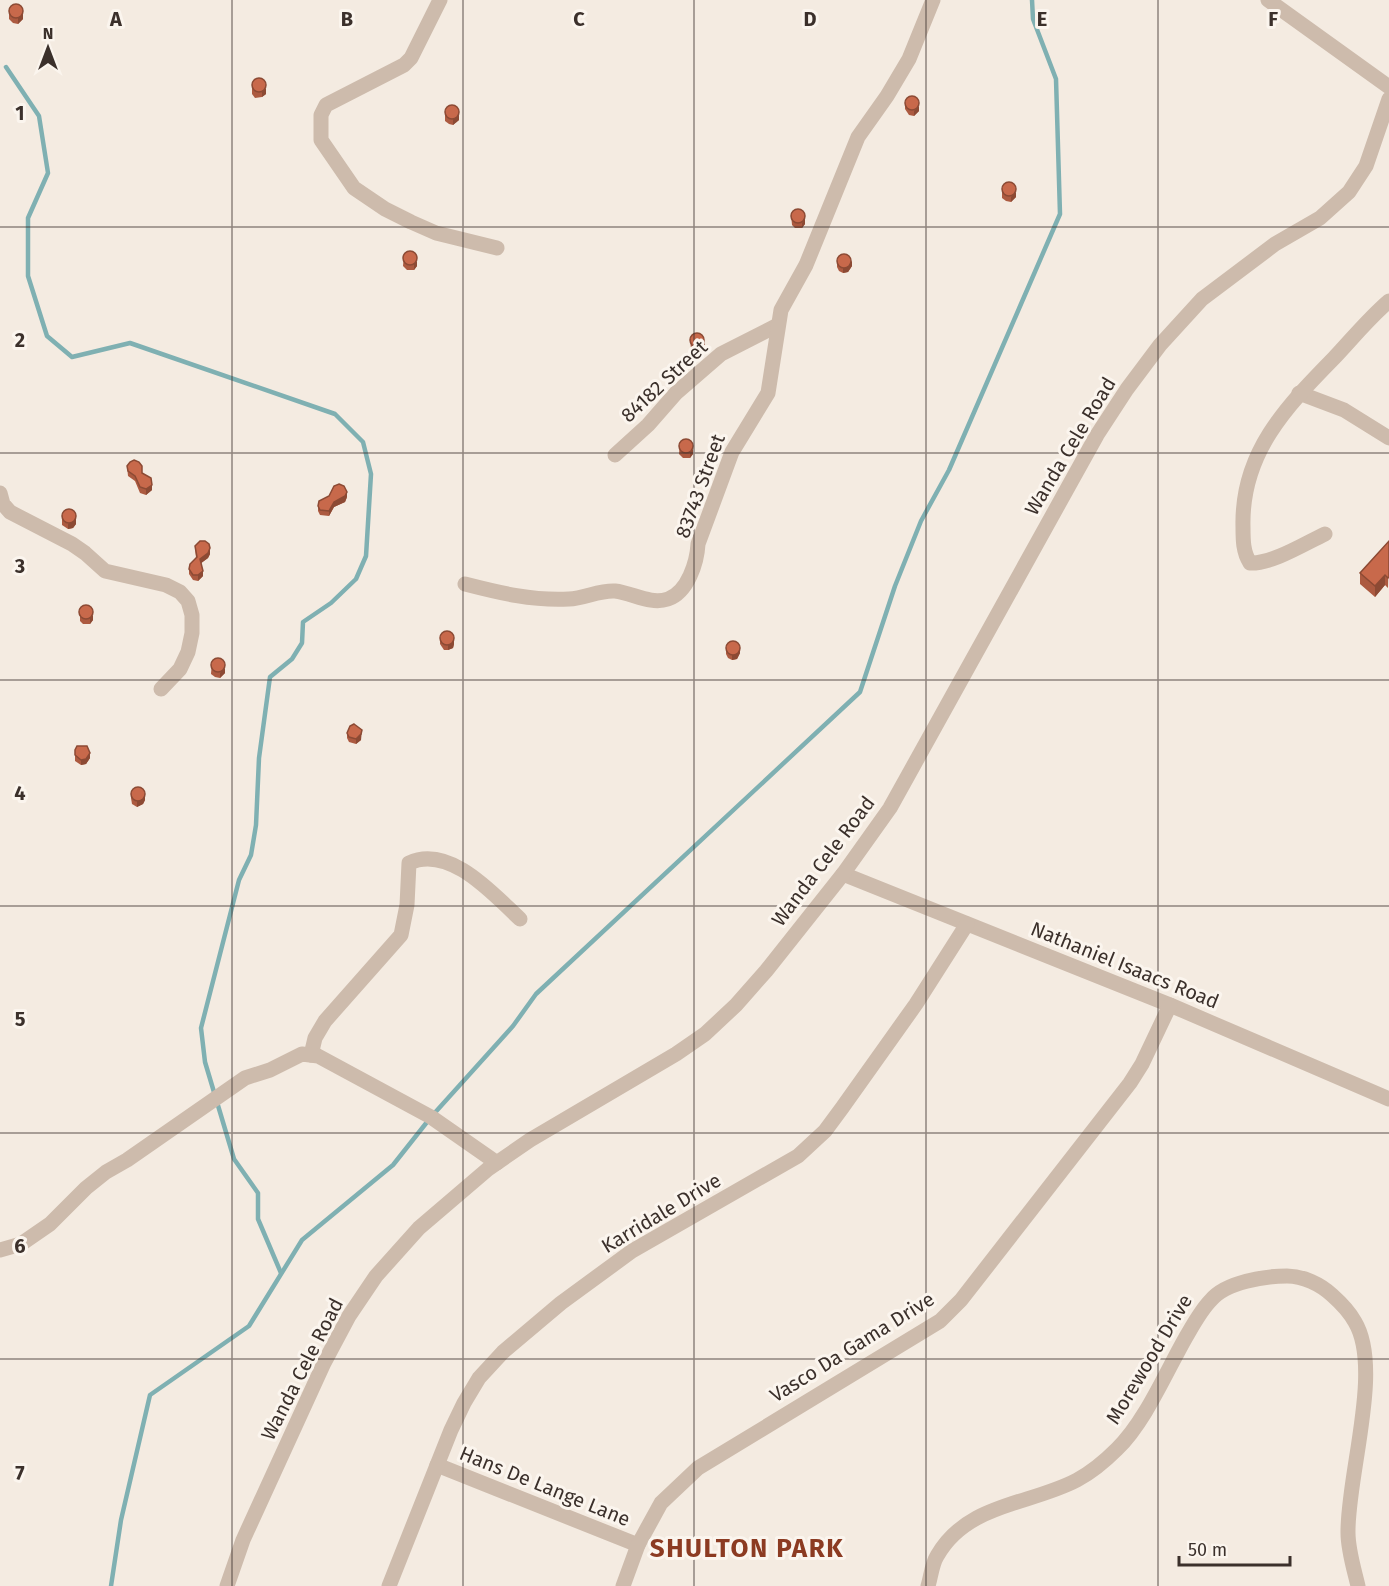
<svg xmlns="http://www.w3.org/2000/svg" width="1389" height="1586" viewBox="0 0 1389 1586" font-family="'Fira Sans',sans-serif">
<rect width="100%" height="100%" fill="#f4ebe1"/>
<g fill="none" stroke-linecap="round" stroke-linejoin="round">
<!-- stream -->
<g stroke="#7fb0b2" stroke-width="4.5">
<path d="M6,67L39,116L48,173L28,218V276L47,336L72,357L130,343L335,414L363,442L371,474L366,556L356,579L331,603L303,622L302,643L292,659L270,677L259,758L256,825L251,855L239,880L201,1028L205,1062L234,1159L258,1193V1219L281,1273"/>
<path d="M111,1586L121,1520L150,1395L249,1326L302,1240L393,1165L431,1117L513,1026L536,994L860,692L895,586L921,521L949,470L1060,214L1056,79L1033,19L1032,0"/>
</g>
<!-- minor -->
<g stroke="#cdbbac" stroke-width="15">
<path d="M440,0L411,58L404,65L326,105L321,115V140L354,188L385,209L411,222L436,233L497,248"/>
<path d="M1299,393L1344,410L1389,438"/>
<path d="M615,455L648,425L676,393L721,354L778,325"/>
<path d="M0,493L3,504L10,512L72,544L85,553L105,571L166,585L180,592L188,601L192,615V633L188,652L180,669L161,689"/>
<path d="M1325,534C1304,544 1272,564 1250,563C1243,552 1243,540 1243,527C1241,453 1286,407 1334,358C1352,339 1369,318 1389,301"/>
<path d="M465,584C500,593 533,601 569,599C585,598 600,590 615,591C633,593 650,605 668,599C688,592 697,562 698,544L732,452L768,393L781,310L806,265L858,137L887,96L909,59L933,0"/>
<path d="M843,874L1170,1005L1389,1099"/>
<path d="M311,1055L315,1038L325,1021L401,935L407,905L409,863C450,844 494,895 520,919"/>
<path d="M0,1250L21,1244L50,1224L86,1188L106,1172L127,1160L245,1078L270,1070L302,1054L318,1056L431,1117L497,1163"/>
<path d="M437,1465L638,1545"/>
<path d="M227,1586L243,1540L324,1363L349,1316L376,1276L419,1228L488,1169L530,1140L676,1054L705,1034L736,1005L766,971L843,874L890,808L1097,435L1127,389L1160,345L1202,299L1275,244L1320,218L1349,192L1366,166L1389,99"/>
<path d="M389,1586L451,1430L464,1403L479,1378L503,1352L561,1303L632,1251L798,1156L825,1131L842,1108L916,1004L967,924"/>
<path d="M623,1586L638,1545L661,1503L698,1468L940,1321L961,1300L1130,1083L1142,1064L1170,1005"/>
<path d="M928,1586C931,1576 932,1564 937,1556C967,1503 1030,1505 1077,1480C1092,1472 1105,1461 1117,1449C1145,1422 1166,1372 1186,1337C1193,1325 1201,1310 1211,1300C1226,1282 1265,1276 1287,1276C1303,1276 1320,1284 1332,1295C1341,1303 1349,1311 1355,1322C1383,1369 1347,1476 1348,1533C1348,1550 1354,1569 1358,1586"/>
</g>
<!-- tertiary -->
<path stroke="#cdbbac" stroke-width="15" d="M1268,0L1389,87"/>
</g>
<!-- wall -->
<g fill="#ac5a40">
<path d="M9,9H23V19L18,24L13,23L9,19Z"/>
<path d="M252,82L266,94L262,97L255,98L252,94Z"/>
<path d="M905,104L919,111L914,116L909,115L905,109Z"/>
<path d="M459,110V120L453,125L449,124L445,121V111Z"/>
<path d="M1002,188L1016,197L1011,202L1006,201L1002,198Z"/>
<path d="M791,214H805V224L802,228H795L792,225Z"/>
<path d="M404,254L417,266L414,270H407L403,266Z"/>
<path d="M837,261L852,266L848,272L843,273L839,271L837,267Z"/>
<path d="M690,339L705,346L701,352L696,353L691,349Z"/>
<path d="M680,442L693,454L690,458H683L679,454Z"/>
<path d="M127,466L142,473L152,490L146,495L140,493L135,481L128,476Z"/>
<path d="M347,497L345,502L334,507L329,516L320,515L318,511V506Z"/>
<path d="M76,514V524L73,528L68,529L62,525V515Z"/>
<path d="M1389,541L1388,588L1385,585L1375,597L1360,584V573Z"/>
<path d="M195,546L210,554L208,558L201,563L203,576L198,581L193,580L189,574V569L196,558Z"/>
<path d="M80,608L93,620L90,624H83L80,621Z"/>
<path d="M440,639L454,644L453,648L448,650H444L440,644Z"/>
<path d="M726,648L740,653L737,659L732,660L728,658L726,654Z"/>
<path d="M212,661L225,673L220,678L215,677L211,674Z"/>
<path d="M347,733L361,740L356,744L349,742L347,738Z"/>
<path d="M75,750L90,758L86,764L81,765L75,761Z"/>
<path d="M131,792L145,800L143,804L137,807L132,804L131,798Z"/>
</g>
<!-- shaded-wall -->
<g fill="#8c4a34">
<path d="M23,14V19L18,24V18Z"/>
<path d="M266,88V94L262,97V92Z"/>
<path d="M919,106V111L914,116V111Z"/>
<path d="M459,115V120L453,125V119Z"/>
<path d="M1016,192V197L1011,202V197Z"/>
<path d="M805,219V224L802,228V223Z"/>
<path d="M417,261V266L414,270V264Z"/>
<path d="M852,261V266L848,272L843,273V268Z"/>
<path d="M705,341V346L701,352L696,353V348Z"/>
<path d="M693,449V454L690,458V452Z"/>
<path d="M152,485V490L146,495V489Z"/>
<path d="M347,492V497L345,502L334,507L329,516V511L334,502Z"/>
<path d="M76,519V524L73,528L68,529V524Z"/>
<path d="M210,548V554L208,558L200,564V559Z"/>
<path d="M203,571V576L198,581V575Z"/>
<path d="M1385,575V585L1375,597V586Z"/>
<path d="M93,615V620L90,624V618Z"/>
<path d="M454,638V644L453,648L448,650V645Z"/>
<path d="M740,648V653L737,659L732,660V655Z"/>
<path d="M225,668V673L220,678V673Z"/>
<path d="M362,730L361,740L356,744V739Z"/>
<path d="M90,753V758L86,764L81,765V760Z"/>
<path d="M145,794V800L143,804L137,807V801Z"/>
</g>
<!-- building -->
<g fill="#c8694b" stroke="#8c4a34" stroke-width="1.5">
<circle cx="16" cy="11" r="7"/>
<circle cx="259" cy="85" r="7"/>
<circle cx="912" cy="103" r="7"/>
<circle cx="452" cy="112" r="7"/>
<circle cx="1009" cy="189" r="7"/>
<circle cx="798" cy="216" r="7"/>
<circle cx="410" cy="258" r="7"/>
<circle cx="844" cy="261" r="7"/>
<circle cx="697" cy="340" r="7"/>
<circle cx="686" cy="446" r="7"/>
<path d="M134,460L139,462L142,466V473L151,478L152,485L146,489L140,487L135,476L128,471L127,466L130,462Z"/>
<path d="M339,484L344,486L347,492L345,496L334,502L329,511L320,510L318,506L319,501L329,496L334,486Z"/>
<circle cx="69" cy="516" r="7"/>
<path d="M200,541H205L209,544L210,548L208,553L200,559L203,571L198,575H193L189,569L190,564L197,557L195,546Z"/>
<path d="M1389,541V577L1388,578L1385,575L1375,586L1360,573Z"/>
<circle cx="86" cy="612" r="7"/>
<circle cx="447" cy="638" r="7"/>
<circle cx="733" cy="648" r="7"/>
<circle cx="218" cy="665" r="7"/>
<path d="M354,724L362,730L361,734L356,739L349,737L347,733L350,726Z"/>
<path d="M77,746H87L90,753L86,759L81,760L75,755V750Z"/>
<circle cx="138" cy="794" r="7"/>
</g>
<!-- grid -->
<path fill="none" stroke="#3b302b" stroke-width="1.5" stroke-opacity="0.55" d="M232,0V1586M463,0V1586M694,0V1586M926,0V1586M1158,0V1586M0,227H1389M0,453H1389M0,680H1389M0,906H1389M0,1133H1389M0,1359H1389"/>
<g text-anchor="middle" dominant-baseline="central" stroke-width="6" stroke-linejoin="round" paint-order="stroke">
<!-- street labels -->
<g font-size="20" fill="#3b302b" stroke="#fbf5ee">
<text transform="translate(664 381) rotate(-43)">84182 Street</text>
<text transform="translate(1070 446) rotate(-59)">Wanda Cele Road</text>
<text transform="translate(700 486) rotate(-70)">83743 Street</text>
<text transform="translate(823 861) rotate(-53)">Wanda Cele Road</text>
<text transform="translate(1125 965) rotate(22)">Nathaniel Isaacs Road</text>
<text transform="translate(661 1213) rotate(-31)">Karridale Drive</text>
<text transform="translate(852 1347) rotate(-32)">Vasco Da Gama Drive</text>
<text transform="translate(1149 1359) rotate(-59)">Morewood Drive</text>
<text transform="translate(302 1369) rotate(-63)">Wanda Cele Road</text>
<text transform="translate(545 1486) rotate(22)">Hans De Lange Lane</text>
</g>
<!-- district labels -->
<g font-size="26" font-weight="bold" letter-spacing="1.5" fill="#8c3b22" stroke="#fbf5ee">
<text x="747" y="1548">SHULTON PARK</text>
</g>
</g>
<g font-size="20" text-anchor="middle" font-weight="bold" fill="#3b302b" stroke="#fbf5ee" stroke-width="6" stroke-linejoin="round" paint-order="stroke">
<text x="116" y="26">A</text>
<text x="347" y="26">B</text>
<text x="579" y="26">C</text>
<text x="810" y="26">D</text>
<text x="1042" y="26">E</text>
<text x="1273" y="26">F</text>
<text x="20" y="120">1</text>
<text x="20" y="347">2</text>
<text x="20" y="573">3</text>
<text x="20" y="800">4</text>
<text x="20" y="1026">5</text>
<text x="20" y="1253">6</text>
<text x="20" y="1480">7</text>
</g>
<!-- north arrow -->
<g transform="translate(48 48)" stroke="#fbf5ee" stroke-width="4.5" paint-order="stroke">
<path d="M0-4.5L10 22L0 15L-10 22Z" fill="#3b302b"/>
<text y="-9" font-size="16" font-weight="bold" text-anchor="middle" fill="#3b302b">N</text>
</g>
<!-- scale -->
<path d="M1179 1556v9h111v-9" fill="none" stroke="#3b302b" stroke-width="3"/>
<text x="1188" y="1556" font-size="18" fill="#3b302b" stroke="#fbf5ee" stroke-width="4.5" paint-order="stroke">50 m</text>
</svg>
